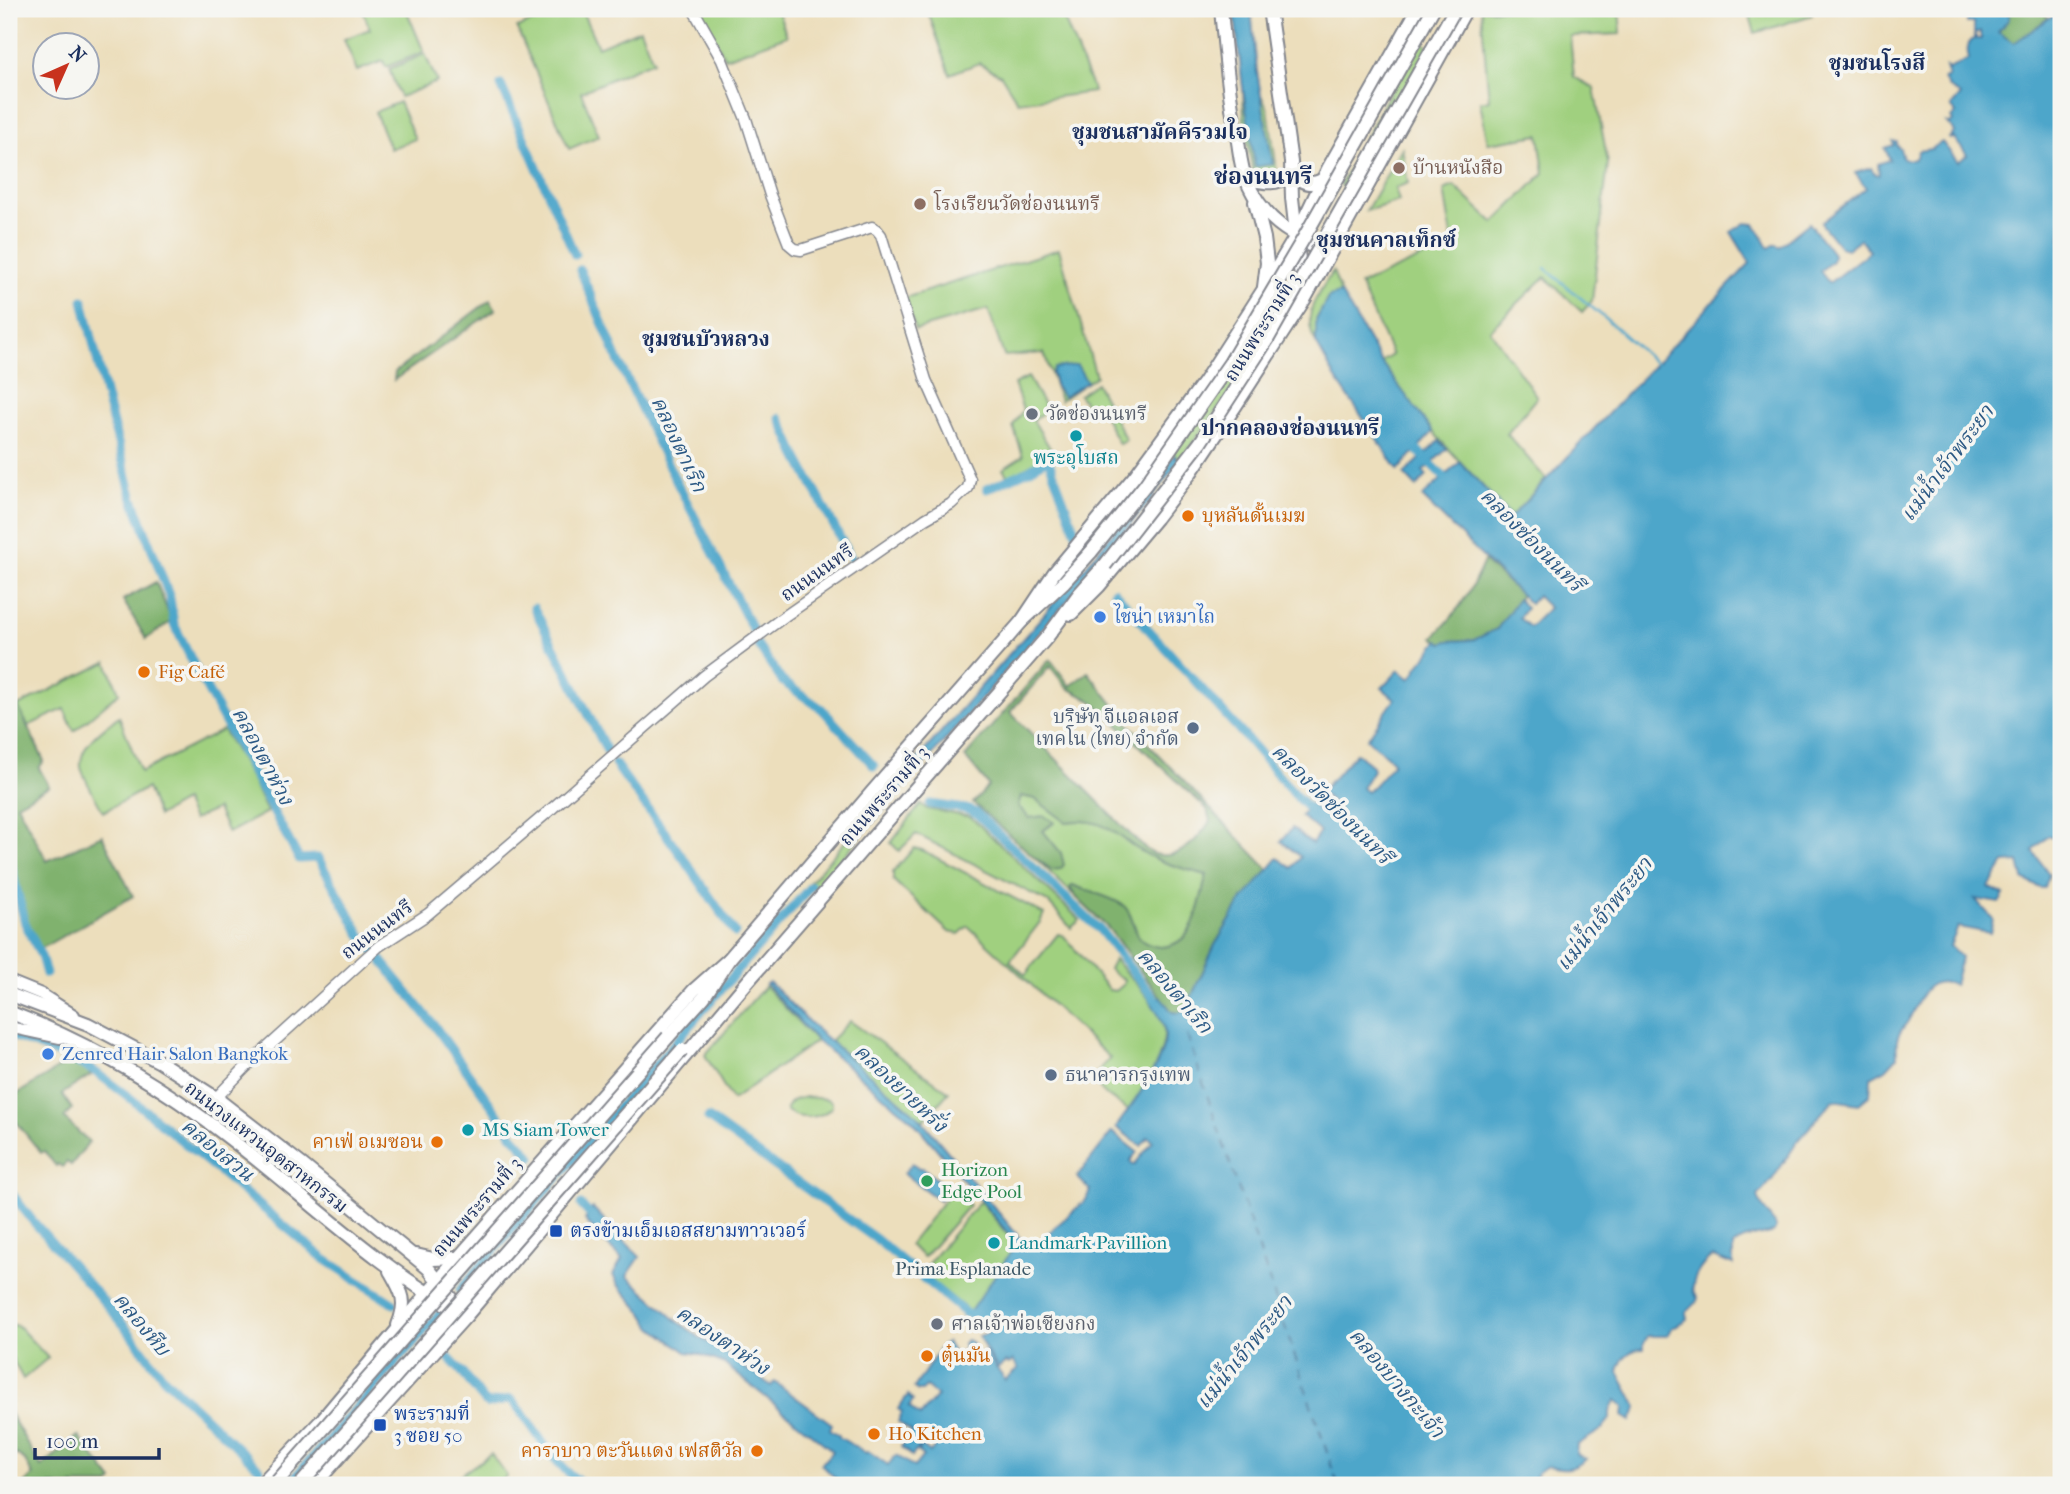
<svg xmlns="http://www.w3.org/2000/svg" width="2070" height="1494" viewBox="0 0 2070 1494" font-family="'IM FELL French Canon','Noto Serif Thai',serif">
<rect width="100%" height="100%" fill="#f6f6f2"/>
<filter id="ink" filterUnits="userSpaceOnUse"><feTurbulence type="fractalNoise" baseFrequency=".0143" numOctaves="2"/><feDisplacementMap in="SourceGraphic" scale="14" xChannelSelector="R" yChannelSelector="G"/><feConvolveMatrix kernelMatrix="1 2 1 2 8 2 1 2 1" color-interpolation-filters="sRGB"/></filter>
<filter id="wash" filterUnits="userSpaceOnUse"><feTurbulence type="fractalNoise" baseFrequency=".00686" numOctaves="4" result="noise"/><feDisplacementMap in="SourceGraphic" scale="28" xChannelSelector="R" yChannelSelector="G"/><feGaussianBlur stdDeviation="1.57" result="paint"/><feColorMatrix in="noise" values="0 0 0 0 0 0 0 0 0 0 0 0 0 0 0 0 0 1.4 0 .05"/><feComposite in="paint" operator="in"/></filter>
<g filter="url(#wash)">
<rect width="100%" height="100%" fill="#ecdebc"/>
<!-- green -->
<g fill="#a0d07f" stroke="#5e806e" stroke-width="2">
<path d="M362,9H406L424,52L386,67L383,61L357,71L344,39L370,29Z"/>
<path d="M565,9H581L598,47L640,29L653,61L581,92L599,136L569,149L517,28Z"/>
<path d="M697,9H777L787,36L725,58Z"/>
<path d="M927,9H1060L1094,92L1018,102L1001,75L979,63L950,74Z"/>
<path d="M1481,9H1619L1621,34L1570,36L1574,77L1594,88L1608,163L1592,301L1582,312L1545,277L1490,330L1537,397L1507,434L1546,479L1511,517L1433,432L1381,362L1392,355L1360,285L1453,244L1444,190L1454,186L1494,223L1544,173L1539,135L1488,143L1480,102L1489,100Z"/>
<path d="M1748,9H1810L1812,15L1755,33Z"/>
<path d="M1418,40L1428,45L1353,193L1340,185Z"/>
<path d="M425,54L437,82L400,97L389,69Z"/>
<path d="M1243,89L1261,95L1268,109L1277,171L1275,177L1257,176L1253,172L1244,125Z"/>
<path d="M399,102L415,139L390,149L375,112Z"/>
<path d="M1402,148L1408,183L1395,188L1399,201L1366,211Z"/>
<path d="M1059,249L1096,376L1060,401L1044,353L1004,356L988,309L915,330L905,298Z"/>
<path d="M1333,271L1341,293L1329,296L1316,320V343C1300,314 1318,295 1333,271Z"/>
<path d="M1252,334L1265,346L1180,460L1174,455L1173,450Z"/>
<path d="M1028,377L1047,410L1033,420L1053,453L1008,477L1003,469L1023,456L1013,426L1023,410L1014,384Z"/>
<path d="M1096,383L1126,440L1119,444L1098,403L1089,409L1079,395Z"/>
<path d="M107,662L119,693L74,731L64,709L28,726L18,706Z"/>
<path d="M119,716L141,772L223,730L252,780L267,812L228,833L217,809L193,820L184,801L158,816L147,788L103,812C98,802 82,775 81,767C79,744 104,728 119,716Z"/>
<path d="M1021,796L1035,799L1066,822C1110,816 1116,839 1150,856C1168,865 1188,870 1207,875C1198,903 1198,944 1161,947C1155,947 1146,945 1141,940C1134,932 1135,918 1127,911C1112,897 1091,894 1073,885L1070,888L1076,897L1034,857L1052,870L1061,853L1043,831L1054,823L1044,816L1029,818L1018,806Z"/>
<path d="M921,804L927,809L971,817L1080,920L1071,928L1048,902L916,834L899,851L891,843Z"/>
<path d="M849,837L856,842L815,890L808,884Z"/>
<path d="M914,848L922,850L1044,914L1040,922L1010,961L1025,975L1058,934L1064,936L1109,990L1116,991L1123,985L1124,979L1114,974L1109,969L1114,959C1129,977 1153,999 1162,1020C1172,1046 1144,1090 1128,1110C1120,1104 1090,1088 1096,1075C1098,1069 1107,1063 1110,1058L968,926L959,934L949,932L893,880V872Z"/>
<path d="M765,986L816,1041L732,1100L705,1055Z"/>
<path d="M850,1021L949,1092L923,1121L830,1041Z"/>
<path d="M806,1097L827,1099L832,1102V1107C821,1119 799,1121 786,1110C788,1100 796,1099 806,1097Z"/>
<path d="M953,1189L958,1193L956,1195L961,1201L963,1199L969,1205L924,1257L909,1245Z"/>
<path d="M980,1201L1016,1245L970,1312L921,1272Z"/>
<path d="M13,1325L18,1326L48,1358L23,1379L9,1353V1328Z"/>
<path d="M491,1454L507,1476L495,1485H446Z"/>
</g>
<!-- forest -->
<g fill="#80b26e" stroke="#4e7066" stroke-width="2" fill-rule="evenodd">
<path d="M2009,9H2043L2048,18L2014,44L1997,32L2009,19Z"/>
<path d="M490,300L496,309L394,380L395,372Z"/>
<path d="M1484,561L1521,595L1497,629L1474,640L1448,641L1442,644L1433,637C1457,615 1472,590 1484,561Z"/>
<path d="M156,582L172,621L146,639L123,600Z"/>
<path d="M1050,659L1070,686L1088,672L1129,724L1269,870L1241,902L1215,945L1186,1009L1179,1013L1172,1012L1108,928L1076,897L1070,888L1073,885C1089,893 1109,895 1124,906C1134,915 1132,930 1141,940C1146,944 1155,947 1161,947C1198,945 1198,903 1207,875C1188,870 1167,865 1150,856C1116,839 1110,816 1066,822L1035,799L1021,796L1018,806L1029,818L1044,816L1054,822L1043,831L1061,853L1064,865L1060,869L1052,870L1034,857L973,803L989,786L965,757ZM1050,666L1066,687L1092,701L1207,809L1210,821C1199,839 1179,861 1155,854C1147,852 1139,842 1132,836L1010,712Z"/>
<path d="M18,706L44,761L39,768L49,786L17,804L47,861L102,835L133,896L40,949L28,927L9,852V712Z"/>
<path d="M67,1063L85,1069L91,1075L62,1094L72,1109L64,1118L89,1142L71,1165L67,1162L62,1167L58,1164L56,1166L44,1151L41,1153L9,1113V1099Z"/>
<path d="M9,1412L41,1467L78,1436L113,1481L109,1485H23L33,1475L25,1461L17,1454L9,1461Z"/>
</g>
<!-- water -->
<g fill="#4da6ca" stroke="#346a94" stroke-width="2">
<path d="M1234,9H1251L1257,72L1273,164L1255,167L1243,89Z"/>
<path d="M1967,9H2009V19L1998,32L2014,43L2061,10V837L2059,840L2048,836L2033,851L2049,874L2045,888H2040L2023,879L2019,862L2004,863L1989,887L2004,895L1999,903L1975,899L1993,919L1990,933L1958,927L1950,946L1961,957L1954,985C1925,973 1920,1001 1908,1021C1904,1027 1898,1033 1897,1040C1896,1046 1897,1052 1897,1057L1886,1069L1871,1077L1870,1095L1859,1104L1833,1100L1800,1138L1772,1180L1758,1196C1761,1208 1770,1216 1776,1227L1774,1232C1759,1237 1745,1235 1733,1246V1265L1713,1257C1704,1261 1693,1277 1693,1287C1692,1292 1695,1294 1698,1298L1696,1303L1686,1312L1687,1319L1672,1328L1668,1336H1648L1644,1342V1349C1629,1349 1621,1358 1618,1372L1637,1407L1631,1421L1623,1416L1624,1407L1616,1400L1610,1410V1419L1601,1430L1577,1445L1576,1454L1586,1459C1572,1471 1565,1469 1547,1466L1537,1473L1530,1485H837L839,1482L821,1464L833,1451L723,1363L699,1354L686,1352L651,1326L643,1313L618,1285L613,1275L622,1259L602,1240L585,1220L588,1215L585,1212L588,1209L590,1211L593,1208L640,1257L627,1276L676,1320L699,1337L728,1354L747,1370L756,1374L771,1386L775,1382L832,1424L830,1429L839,1435V1437L866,1453L868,1451L888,1465L896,1455L914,1467L923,1456L918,1452L922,1446L930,1453L937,1445L923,1433L916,1441L921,1445L912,1456L901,1447L912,1432L898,1422L902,1412L898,1409L908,1395L913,1401L909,1407L920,1416L937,1396L926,1387L922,1391H918L914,1388L941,1347L947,1342L955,1355L964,1351L963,1343L967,1340L971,1342L979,1355L985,1352L1005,1380L1018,1369L1013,1360L1009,1364L1006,1362L998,1368L987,1352L979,1337L989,1332L983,1323L977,1326L974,1318L967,1316L1016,1245L1010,1235L913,1121L816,1040L766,984L769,982L817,1030L919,1117L1023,1242L1035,1245L1086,1200L1090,1190L1077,1177L1112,1132L1137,1152L1130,1161L1134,1165L1153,1141L1148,1137L1141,1146L1116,1127C1131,1107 1166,1060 1165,1034C1164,1023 1158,1013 1152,1004L1160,996L1172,1012L1179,1013L1186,1009L1215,945L1241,902L1278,858L1292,868L1301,857L1281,841L1292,828L1312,844L1320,832L1301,816L1311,804L1329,819L1340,809L1321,792L1356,753L1372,766L1373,770L1362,788L1367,792C1377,783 1385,774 1393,763L1392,760L1367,739L1395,699L1382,688L1399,670L1410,679L1417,670V668L1439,640L1442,643L1448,641L1474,640L1497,629L1518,599L1526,608L1519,618L1530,627L1549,608L1537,596L1530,604L1422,497L1460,462L1511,517L1750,263L1731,232L1745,223L1755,224L1769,248L1776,244L1779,247L1809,223L1833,254L1832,261L1820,271L1829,283L1870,251L1860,239L1847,249L1840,247L1821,223L1866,188L1855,173L1871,168L1875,174L1879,175L1878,164L1890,160L1885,148L1894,145L1893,141L1897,142V146L1900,149L1903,158L1910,160L1915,159L1918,151L1931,149L1942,142L1958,162L1967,155L1953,137L1950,139L1949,138L1955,132L1947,123L1950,124L1953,121L1951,118L1956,113L1951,107L1961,95L1949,88L1944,79L1949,77L1946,67L1949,69L1969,59C1967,52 1966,41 1975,39V36H1977V39H1981V31L1974,34V23H1967Z"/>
<path d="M1341,293L1381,362L1433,432L1398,470L1335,377L1316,343V320L1329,296Z"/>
<path d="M1077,365L1087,382L1063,397L1056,387L1052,373L1055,368Z"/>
<path d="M1439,441L1447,449L1423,471L1427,476L1416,487L1404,474Z"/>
<path d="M1174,455L1180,460L1151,500L1074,593L856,842L849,837L1082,571Z"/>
<path d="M912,1163L919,1168H923L948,1189L939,1200L904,1174Z"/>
</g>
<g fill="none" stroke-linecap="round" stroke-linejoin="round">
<!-- stream -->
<path stroke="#4da6ca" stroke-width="2.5" d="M1545,268L1613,325L1656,364"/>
<!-- canal -->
<g stroke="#4da6ca" stroke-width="9">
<path d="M501,85L575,255"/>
<path d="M580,270L618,360L675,479L753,630"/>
<path d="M83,300L107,401L132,496L170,598L174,624L197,671L299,859L318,858L361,935L434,1025L514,1137L532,1157"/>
<path d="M780,418L796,454L853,562"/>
<path d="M1410,443L1452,485"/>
<path d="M987,489L1029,470L1047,459L1049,461L1076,533"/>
<path d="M1114,591L1248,740L1297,797L1316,816"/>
<path d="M534,608L607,751"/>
<path d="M757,644L782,681L822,709L874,766"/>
<path d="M615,764L684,859L735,933"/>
<path d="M930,804L966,809L976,813L1100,930L1161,1007"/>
<path d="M9,858L25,923L41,956L46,974"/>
<path d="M13,1036L64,1056L94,1071L129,1097L323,1258L394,1304"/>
<path d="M708,1118L876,1239L965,1313L979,1318"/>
<path d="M9,1190L32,1220L119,1319L164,1378L260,1469"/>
<path d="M581,1205L593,1218"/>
<path d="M460,1290L811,886"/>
<path d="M446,1355L462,1372L483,1400L488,1404L511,1399C537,1428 550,1465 585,1485"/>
<path d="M288,1485L439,1314"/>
</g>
<!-- ferry -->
<path stroke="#2c5984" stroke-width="2" stroke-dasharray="9 7" stroke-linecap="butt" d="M1187,1035L1338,1485"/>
</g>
</g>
<g filter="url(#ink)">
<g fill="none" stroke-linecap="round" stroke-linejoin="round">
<!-- tertiary casing -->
<g stroke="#84868d" stroke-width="13">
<path id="tertiary" d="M216,1098L245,1068L379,946L428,914L548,812L704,676L785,616L925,519L951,504L968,488L970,479L926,380L881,235L877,230L872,227L801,250L795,249L789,244L770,195L746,119L722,60L693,9"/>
</g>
<!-- secondary casing -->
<g stroke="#84868d" stroke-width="14">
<g id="secondary">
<path d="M9,981L41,994L74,1015"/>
<path d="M9,1027L60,1038"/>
</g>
</g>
<!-- primary casing -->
<g stroke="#84868d" stroke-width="16">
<g id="primary">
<path d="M1221,9C1225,53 1229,98 1238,142C1240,154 1241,168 1246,179C1255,201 1270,220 1290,232C1307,242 1305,249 1327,245"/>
<path d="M1269,9L1291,162L1292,198L1302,286"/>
<path d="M1291,174C1303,181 1308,187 1322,180"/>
<path d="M1245,178C1263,182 1275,187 1291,174"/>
<path d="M1255,202L1264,238L1267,263L1264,287"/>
<path d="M1071,614L1099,586L1156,518L1189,475L1236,405L1304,300L1466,9"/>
<path d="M1022,621L1054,573L1135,476L1204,382L1269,281L1296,236L1328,169L1418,9"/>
<path d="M9,994L88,1024L160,1062L216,1098L301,1164L428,1268L464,1314"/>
<path d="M9,1012C76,1038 143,1075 201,1117C290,1180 365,1260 461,1313"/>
<path d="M668,1037L704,997L729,959L873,791L1022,621L1064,582L1091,552"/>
<path d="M416,1255L433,1259L458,1258"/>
<path d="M390,1271C402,1292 408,1301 398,1325"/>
<path d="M260,1485L320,1422L439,1280L694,990L729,959"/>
<path d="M314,1485L466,1316L749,980L1048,636L1079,594L1105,565"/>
</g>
</g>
<!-- tertiary -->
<use href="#tertiary" stroke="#fff" stroke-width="10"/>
<!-- secondary -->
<use href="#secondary" stroke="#fff" stroke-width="10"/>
<!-- primary -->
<use href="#primary" stroke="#fff" stroke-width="12"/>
<!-- primary-bridge casing -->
<g stroke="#84868d" stroke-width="16" stroke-linecap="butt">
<g id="primary-bridge">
<path d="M1091,552L1145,485L1230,363L1305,236L1433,9"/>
<path d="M1105,565L1200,443L1267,340L1455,9"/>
<path d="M274,1485L668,1037"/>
<path d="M300,1485L682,1050"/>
</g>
</g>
<!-- primary-bridge -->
<use href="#primary-bridge" stroke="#fff" stroke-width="12"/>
</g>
</g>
<!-- markers -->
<g fill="#8d6e63" stroke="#f6f6f2" stroke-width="2.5">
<circle cx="1399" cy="168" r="7"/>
<circle cx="920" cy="204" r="7"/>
</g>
<g fill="#6b7280" stroke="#f6f6f2" stroke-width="2.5">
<circle cx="1032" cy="414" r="7"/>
<circle cx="937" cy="1324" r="7"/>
</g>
<g fill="#0f9aa8" stroke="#f6f6f2" stroke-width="2.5">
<circle cx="1076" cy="436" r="7"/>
<circle cx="468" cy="1130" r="7"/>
<circle cx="994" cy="1243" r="7"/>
</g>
<g fill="#e8710a" stroke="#f6f6f2" stroke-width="2.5">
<circle cx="1188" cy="516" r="7"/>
<circle cx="144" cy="672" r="7"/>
<circle cx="437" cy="1142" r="7"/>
<circle cx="927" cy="1356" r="7"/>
<circle cx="874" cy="1434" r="7"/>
<circle cx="757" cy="1451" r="7"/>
</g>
<g fill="#3f7fe0" stroke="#f6f6f2" stroke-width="2.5">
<circle cx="1100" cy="617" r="7"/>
<circle cx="48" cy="1054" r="7"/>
</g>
<g fill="#5c6f8a" stroke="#f6f6f2" stroke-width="2.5">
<circle cx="1193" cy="728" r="7"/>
<circle cx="1051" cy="1075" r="7"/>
</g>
<circle fill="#2e9e5b" stroke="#f6f6f2" stroke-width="2.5" cx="927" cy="1181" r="7"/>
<g fill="#1a4fb4" stroke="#f6f6f2" stroke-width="2.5">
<rect x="549" y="1224" width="14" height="14" rx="3.5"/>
<rect x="373" y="1418" width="14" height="14" rx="3.5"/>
</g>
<g text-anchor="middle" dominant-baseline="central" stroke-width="7" stroke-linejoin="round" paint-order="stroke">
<!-- education labels -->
<g font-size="19" fill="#785e54" stroke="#f6f6f2" text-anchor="start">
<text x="1413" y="168">บ้านหนังสือ</text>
<text x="934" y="204">โรงเรียนวัดช่องนนทรี</text>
</g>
<!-- street labels -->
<g font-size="19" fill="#1b2f5e" stroke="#f6f6f2">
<text transform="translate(1262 327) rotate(-58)">ถนนพระรามที่ 3</text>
<text transform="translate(817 573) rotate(-35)">ถนนนนทรี</text>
<text transform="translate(884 796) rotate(-49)">ถนนพระรามที่ 3</text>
<text transform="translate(377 930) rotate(-37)">ถนนนนทรี</text>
<text transform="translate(266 1147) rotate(38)">ถนนวงแหวนอุตสาหกรรม</text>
<text transform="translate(477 1207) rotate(-49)">ถนนพระรามที่ 3</text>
</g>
<!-- worship labels -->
<g font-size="19" fill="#5b616d" stroke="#f6f6f2" text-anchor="start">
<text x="1046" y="414">วัดช่องนนทรี</text>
<text x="951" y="1324">ศาลเจ้าพ่อเซียงกง</text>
</g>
<!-- culture labels -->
<g font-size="19" fill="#0d838f" stroke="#f6f6f2" text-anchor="start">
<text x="1076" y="458" text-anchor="middle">พระอุโบสถ</text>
<text x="482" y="1130">MS Siam Tower</text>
<text x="1008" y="1243">Landmark Pavillion</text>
</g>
<!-- food labels -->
<g font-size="19" fill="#c56008" stroke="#f6f6f2" text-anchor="start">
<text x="1202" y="516">บุหลันดั้นเมฆ</text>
<text x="158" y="672">Fig Café</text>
<text x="423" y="1142" text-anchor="end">คาเฟ่ อเมซอน</text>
<text x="941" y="1356">ตุ๋นมัน</text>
<text x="888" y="1434">Ho Kitchen</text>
<text x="743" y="1451" text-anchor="end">คาราบาว ตะวันแดง เฟสติวัล</text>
</g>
<!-- shop labels -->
<g font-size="19" fill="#366cbe" stroke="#f6f6f2" text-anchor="start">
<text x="1114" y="617">ไชน่า เหมาไถ</text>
<text x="62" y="1054">Zenred Hair Salon Bangkok</text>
</g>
<!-- service labels -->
<g font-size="19" fill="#4e5e75" stroke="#f6f6f2" text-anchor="end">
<text x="1179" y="717">บริษัท จีแอลเอส<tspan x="1179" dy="22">เทคโน (ไทย) จำกัด</tspan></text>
<text x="1065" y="1075" text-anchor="start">ธนาคารกรุงเทพ</text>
</g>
<!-- leisure labels -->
<g font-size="19" fill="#27864d" stroke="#f6f6f2" text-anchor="start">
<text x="941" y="1170">Horizon<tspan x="941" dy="22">Edge Pool</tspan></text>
</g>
<!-- transit labels -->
<g font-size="19" fill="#164399" stroke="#f6f6f2" text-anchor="start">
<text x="570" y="1231">ตรงข้ามเอ็มเอสสยามทาวเวอร์</text>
<text x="394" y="1414">พระรามที่<tspan x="394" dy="22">3 ซอย 50</tspan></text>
</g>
<!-- park labels -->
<g font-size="19" fill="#3c5766" stroke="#f6f6f2">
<text x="963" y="1269">Prima Esplanade</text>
</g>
<!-- neighbourhood labels -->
<g font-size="21" font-weight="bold" fill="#1b2f5e" stroke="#f6f6f2">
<text x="1877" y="63">ชุมชนโรงสี</text>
<text x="1160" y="132">ชุมชนสามัคคีรวมใจ</text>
<text x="1386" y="240">ชุมชนคาลเท็กซ์</text>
<text x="706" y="339">ชุมชนบัวหลวง</text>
<text x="1290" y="428">ปากคลองช่องนนทรี</text>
</g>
<!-- water labels -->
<g font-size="21" font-style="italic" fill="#2c5984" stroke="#f6f6f2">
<text transform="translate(679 444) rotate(65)">คลองตาเริก</text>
<text transform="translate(1947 463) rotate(-53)">แม่น้ำเจ้าพระยา</text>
<text transform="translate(1532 540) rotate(45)">คลองช่องนนทรี</text>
<text transform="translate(263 756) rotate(62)">คลองตาห่วง</text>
<text transform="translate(1332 804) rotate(45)">คลองวัดช่องนนทรี</text>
<text transform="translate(1604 914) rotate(-51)">แม่น้ำเจ้าพระยา</text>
<text transform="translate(1175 991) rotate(50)">คลองตาเริก</text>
<text transform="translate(901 1088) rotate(43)">คลองยายหรั่ง</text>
<text transform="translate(218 1150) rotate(39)">คลองสวน</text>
<text transform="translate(142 1324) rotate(50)">คลองหีบ</text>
<text transform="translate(723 1340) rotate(34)">คลองตาห่วง</text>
<text transform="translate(1244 1352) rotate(-51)">แม่น้ำเจ้าพระยา</text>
<text transform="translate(1397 1383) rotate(50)">คลองบางกะเจ้า</text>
</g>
<!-- quarter labels -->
<g font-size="23" font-weight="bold" fill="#1b2f5e" stroke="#f6f6f2">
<text x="1263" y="176">ช่องนนทรี</text>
</g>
</g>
<!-- margin -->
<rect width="2070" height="1494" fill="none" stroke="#f6f6f2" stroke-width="35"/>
<!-- north arrow -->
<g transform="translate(66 66) rotate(45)"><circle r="33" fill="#f6f6f2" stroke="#9ea6b7" stroke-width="2"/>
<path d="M0-5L12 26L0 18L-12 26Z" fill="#c8321e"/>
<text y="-10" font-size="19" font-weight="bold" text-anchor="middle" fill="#1b2f5e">N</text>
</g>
<!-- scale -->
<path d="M35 1448v10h124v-10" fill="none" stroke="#1b2f5e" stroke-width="3.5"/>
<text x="46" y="1448" font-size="21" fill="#1b2f5e" stroke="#f6f6f2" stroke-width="5" paint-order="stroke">100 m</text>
</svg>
